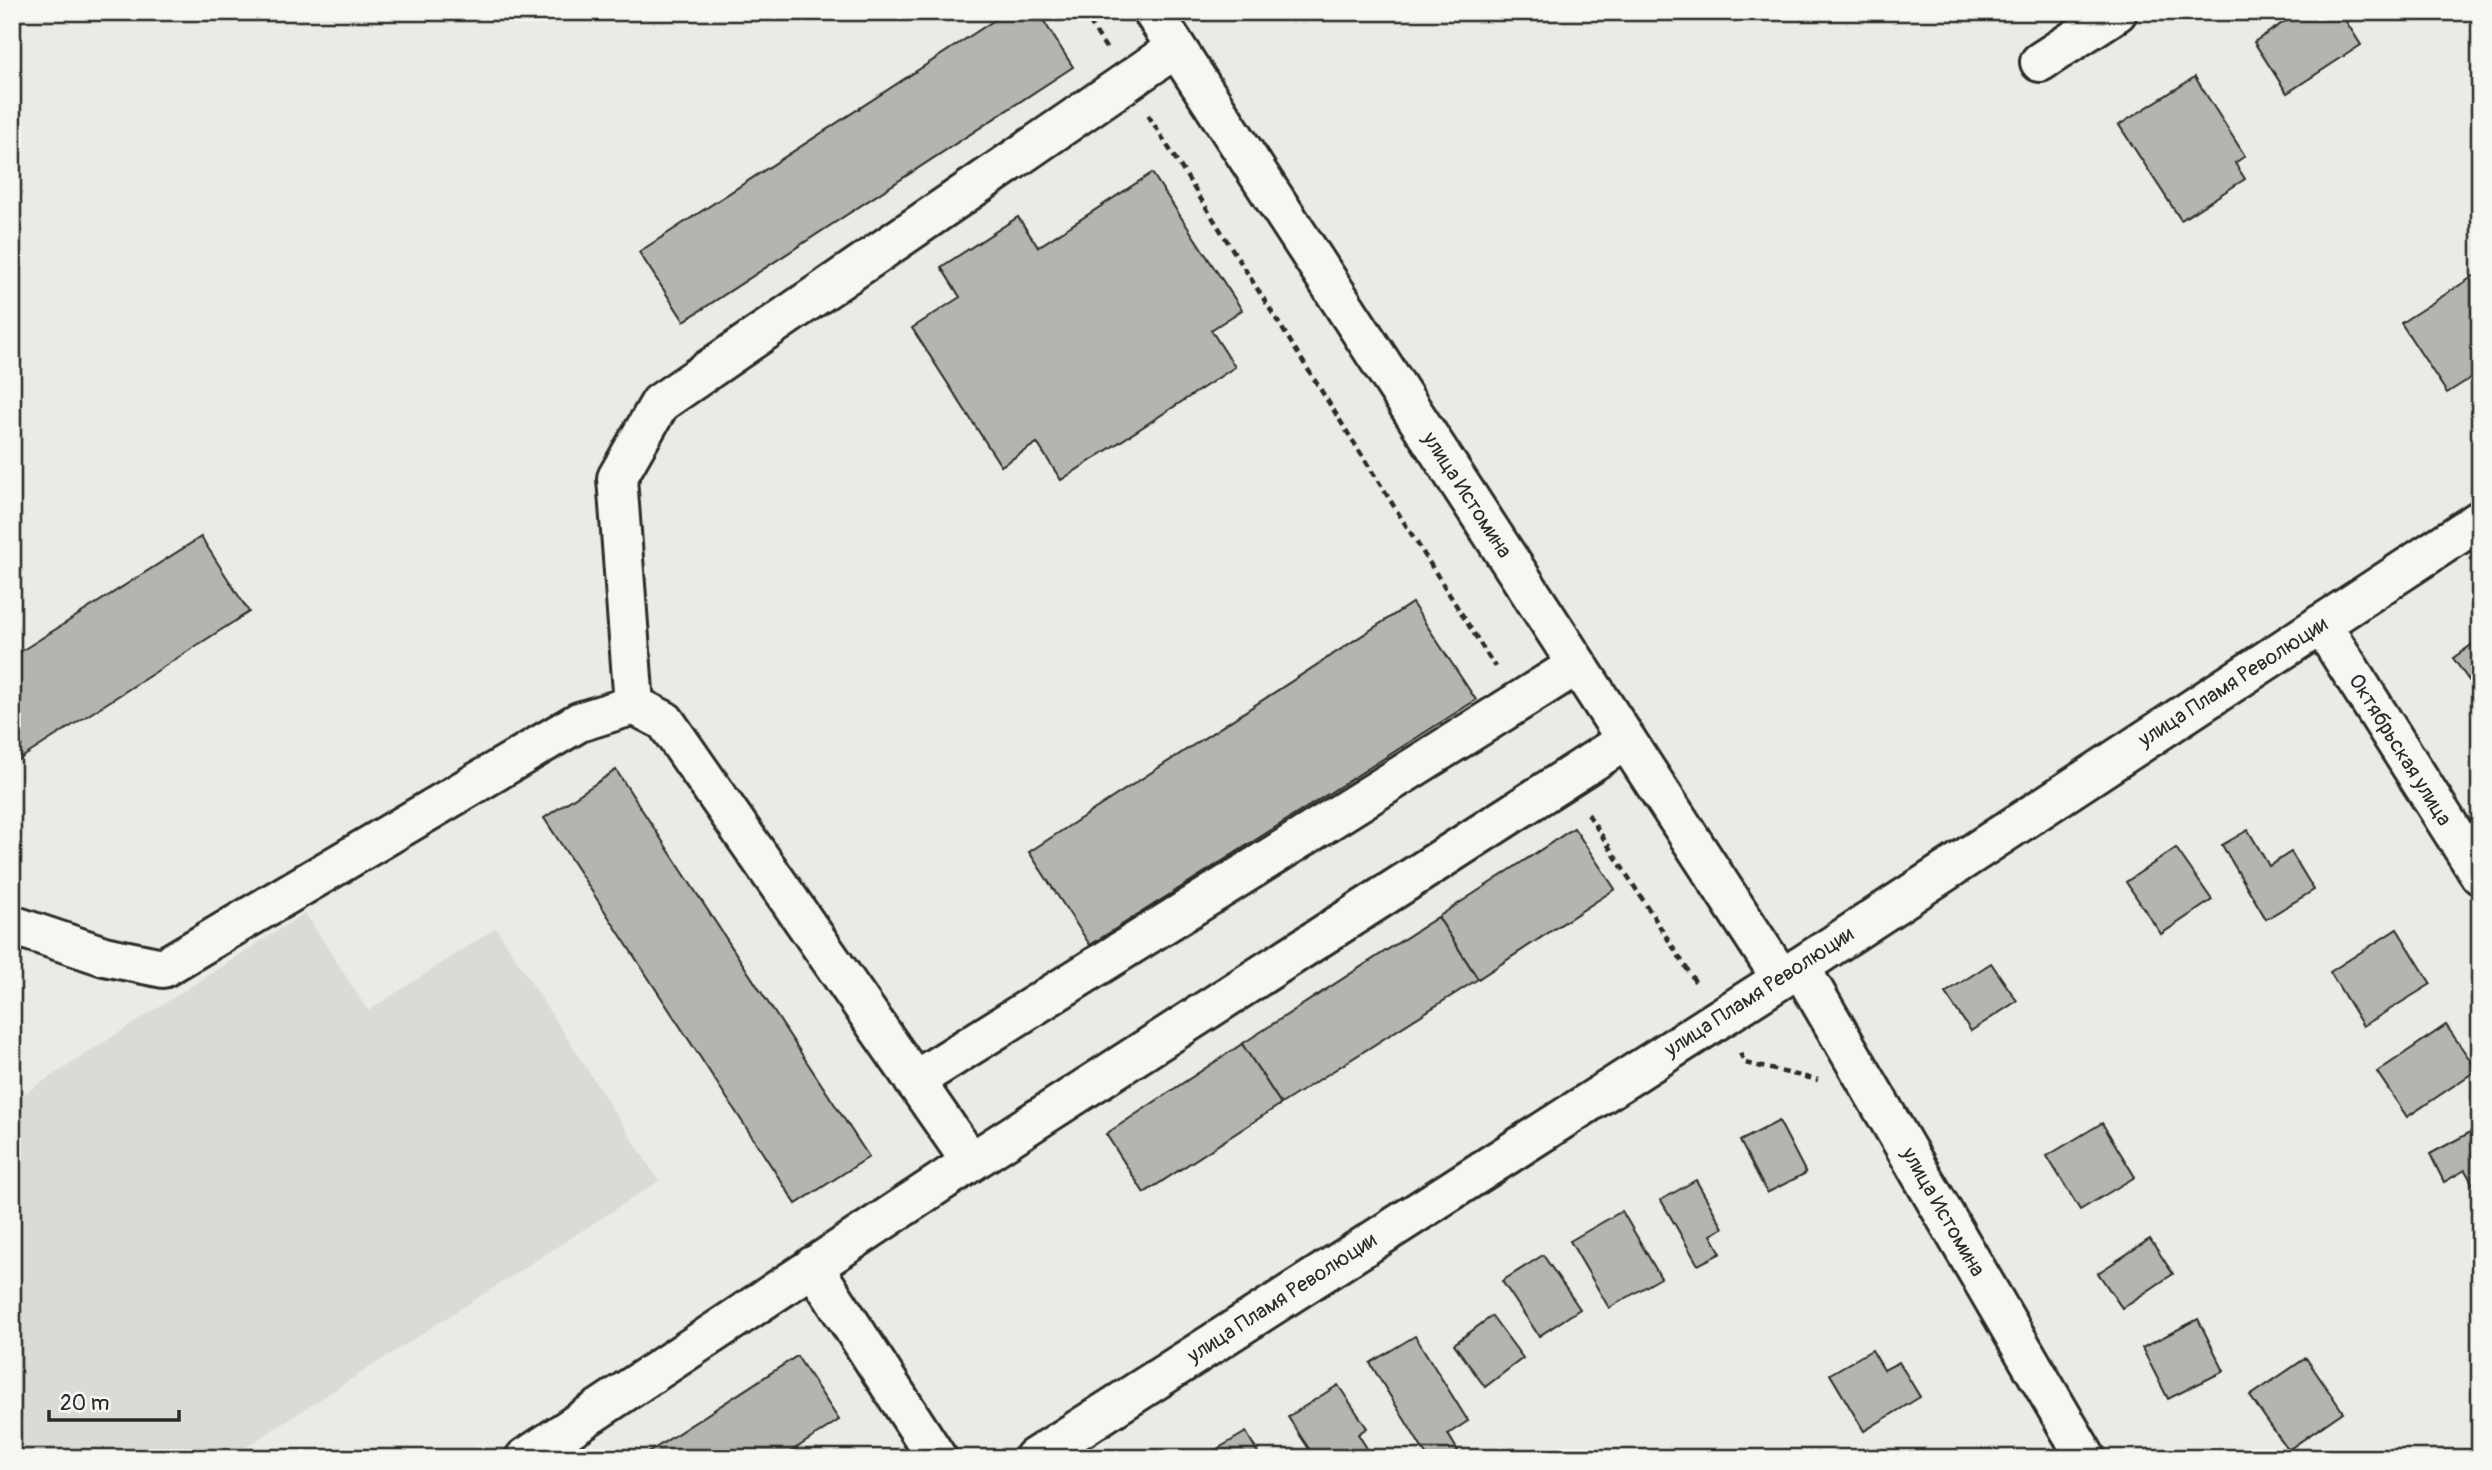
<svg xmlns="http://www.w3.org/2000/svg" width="2492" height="1470" viewBox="0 0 2492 1470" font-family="Pangolin,sans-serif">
<rect width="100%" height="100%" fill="#eaeae6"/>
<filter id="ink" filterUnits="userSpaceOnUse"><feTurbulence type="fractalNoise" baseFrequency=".0143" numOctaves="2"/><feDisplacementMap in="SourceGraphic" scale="14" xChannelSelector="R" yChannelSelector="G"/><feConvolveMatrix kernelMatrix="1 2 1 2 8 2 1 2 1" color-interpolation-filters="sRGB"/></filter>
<g filter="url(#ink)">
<!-- built -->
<path fill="#dadad6" d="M305,913L368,1011L496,928L659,1181L229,1458H12V1094L16,1099Z"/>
<!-- building -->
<g fill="#b4b4b1" stroke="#2b2b2b" stroke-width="2">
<path d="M1007,12H1038L1073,67L684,321L639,252Z"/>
<path d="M2299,12H2340L2361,45L2287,93L2254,42Z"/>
<path d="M2195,77L2245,156L2235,163L2245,179L2181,220L2119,125Z"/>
<path d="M1152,173L1242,310L1211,330L1235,367L1061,480L1037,443L1001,466L912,328L960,297L941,267L1018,217L1038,247Z"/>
<path d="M2480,272V372L2447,393L2401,323Z"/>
<path d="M201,537L249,612L12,764V657Z"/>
<path d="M1412,603L1476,700L1090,945L1029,852Z"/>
<path d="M2480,639V696L2453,658Z"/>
<path d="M616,770L869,1157L796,1204L544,818Z"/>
<path d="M1574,828L1615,889L1478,979L1438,917Z"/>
<path d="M2248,830L2269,866L2291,852L2314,890L2266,919L2222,845Z"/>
<path d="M2176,848L2212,900L2161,934L2126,882Z"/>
<path d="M1438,917L1478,979L1281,1104L1242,1044Z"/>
<path d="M2397,929L2431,984L2363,1026L2330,972Z"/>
<path d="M1991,963L2017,1001L1971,1031L1945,993Z"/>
<path d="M2446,1025L2477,1070L2407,1117L2377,1072Z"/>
<path d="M1242,1044L1281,1104L1144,1193L1106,1134Z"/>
<path d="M1779,1121L1806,1173L1767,1193L1740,1141Z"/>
<path d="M2102,1123L2135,1177L2080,1210L2047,1156Z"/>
<path d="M2480,1127V1188L2476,1190L2465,1170L2444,1182L2430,1154Z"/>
<path d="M1696,1180L1723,1228L1711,1235L1721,1253L1698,1265L1661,1200Z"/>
<path d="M1622,1211L1661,1278L1609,1308L1570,1241Z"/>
<path d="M2150,1239L2173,1274L2122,1308L2098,1273Z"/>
<path d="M1543,1255L1580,1309L1539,1336L1502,1281Z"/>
<path d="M1492,1316L1523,1358L1485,1387L1454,1344Z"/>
<path d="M2198,1319L2224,1371L2168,1399L2142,1348Z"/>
<path d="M1415,1336L1468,1421L1448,1434L1458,1451L1447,1458H1428L1370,1363Z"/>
<path d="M1872,1350L1884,1370L1899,1362L1920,1397L1864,1431L1830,1374Z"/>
<path d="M797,1356L839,1420L781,1458H640Z"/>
<path d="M2306,1358L2343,1412L2288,1450L2250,1396Z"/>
<path d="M1338,1385L1367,1428L1358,1434L1373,1458H1315L1288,1417Z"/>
<path d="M1246,1432L1261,1458H1202Z"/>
</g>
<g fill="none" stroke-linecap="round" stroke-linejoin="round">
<!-- minor casing -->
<g stroke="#2b2b2b" stroke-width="44">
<g id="minor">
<path d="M1153,12L1781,978"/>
<path d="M2040,62L2117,12"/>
<path d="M2321,624L2480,875"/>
<path d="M634,705L617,478L660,403L1176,48"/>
<path d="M12,925L104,956L163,968L579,722L634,705L665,721L971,1162"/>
<path d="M1800,967L2086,1458"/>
<path d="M914,1081L1577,665"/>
<path d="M813,1266L937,1458"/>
<path d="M525,1458L971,1162L1626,740"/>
<path d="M1034,1458L1800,967L2480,520"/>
</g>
</g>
<!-- path -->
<g stroke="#2b2b2b" stroke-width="4.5" stroke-dasharray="7 5" stroke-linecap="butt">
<path d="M1083,12L1106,48"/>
<path d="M1148,115L1495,667"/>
<path d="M1588,814L1696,983"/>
<path d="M1740,1053L1745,1063L1818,1080"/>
</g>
<!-- minor -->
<use href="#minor" stroke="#f6f6f2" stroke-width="38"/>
</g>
</g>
<g text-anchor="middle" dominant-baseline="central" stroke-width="5" stroke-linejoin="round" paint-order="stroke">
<!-- street labels -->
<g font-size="21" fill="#2b2b2b" stroke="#f6f6f2">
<text transform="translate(1467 495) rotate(57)">улица Истомина</text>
<text transform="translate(2233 682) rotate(-33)">улица Пламя Революции</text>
<text transform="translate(2400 750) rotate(58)">Октябрьская улица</text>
<text transform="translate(1759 992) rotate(-33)">улица Пламя Революции</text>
<text transform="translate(1943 1212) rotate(60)">улица Истомина</text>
<text transform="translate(1282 1298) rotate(-33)">улица Пламя Революции</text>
</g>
</g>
<!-- margin -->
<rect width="2492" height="1470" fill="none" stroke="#f6f6f2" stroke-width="42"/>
<rect x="21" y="21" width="2450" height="1428" fill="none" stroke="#2b2b2b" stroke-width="2.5" filter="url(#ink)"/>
<!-- scale -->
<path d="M49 1410v10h130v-10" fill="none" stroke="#2b2b2b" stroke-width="3.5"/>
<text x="60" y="1410" font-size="21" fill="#2b2b2b" stroke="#f6f6f2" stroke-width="5" paint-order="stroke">20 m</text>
</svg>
